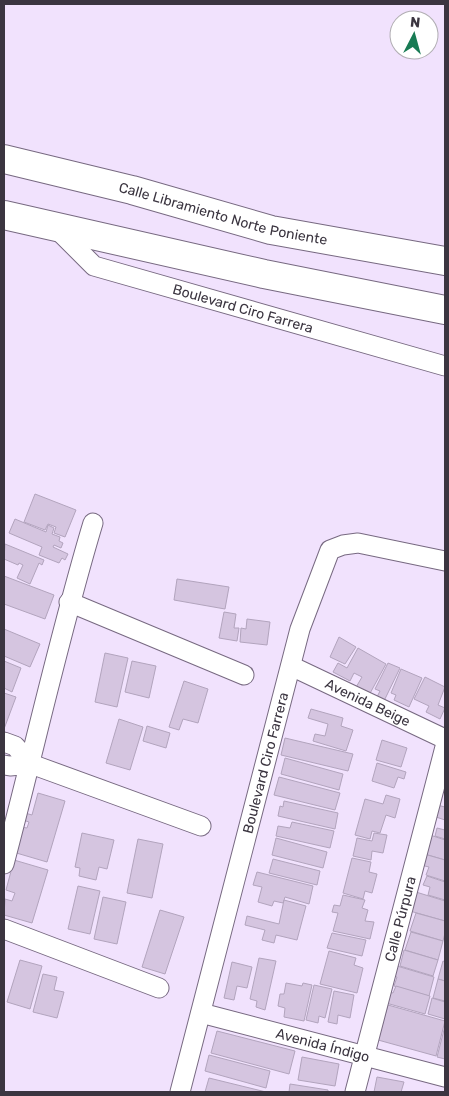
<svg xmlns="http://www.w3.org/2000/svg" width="449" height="1096" viewBox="0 0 449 1096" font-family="Rubik,sans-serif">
<rect width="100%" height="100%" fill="#f1e2fd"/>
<!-- building -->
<g fill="#d5c5e0" stroke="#b2a4bd">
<path d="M35,494L76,510L65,537L54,533L56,527L48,524L45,530L24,522Z"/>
<path d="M15,519L46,532L48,525L54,528L52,534L60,537L59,541L63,543L61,548L54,545L53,547L68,554L65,560L62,558L59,563L39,555L42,547L9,533Z"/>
<path d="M5,544L44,560L42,565L39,563L30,584L17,578L23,565L19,563L18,565L4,559Z"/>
<path d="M4,576L54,595L45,619L4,604Z"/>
<path d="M177,579L229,587L225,609L174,600Z"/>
<path d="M224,612L236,614L234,628H239L237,641L219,638Z"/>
<path d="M247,619L270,622L267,645L240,642L241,628L246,629Z"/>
<path d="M4,629L40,644L30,667L4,656Z"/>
<path d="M339,637L356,647L345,664L330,657Z"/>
<path d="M358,648L386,664L368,697L355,689L362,677L354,673L350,681L333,672L338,663L347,668Z"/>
<path d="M105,653L128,658L117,707L95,702Z"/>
<path d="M4,661L21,668L12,692L4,688Z"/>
<path d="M132,661L156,666L149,698L125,692Z"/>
<path d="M388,663L400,668L384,701L377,697L380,691L375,689Z"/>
<path d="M401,669L422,678L409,707L394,700L396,695L391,693Z"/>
<path d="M425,677L445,687L438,705L445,708L440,719L426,712L429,706L414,699Z"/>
<path d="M184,681L208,689L198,723L183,719L179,730L169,727Z"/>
<path d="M4,693L16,697L4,729Z"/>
<path d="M311,709L343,718L341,726L353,730L346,751L313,741L315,734L325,736L328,724L308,718Z"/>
<path d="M119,719L143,727L130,770L106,763Z"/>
<path d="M147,726L170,733L166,748L143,741Z"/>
<path d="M285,738L353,754L348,771L281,755Z"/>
<path d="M382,740L407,748L401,767L376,760Z"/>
<path d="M285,758L343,774L339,790L281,774Z"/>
<path d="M377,763L406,772L404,779L398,777L394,788L372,781Z"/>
<path d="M279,777L340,793L335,810L274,795Z"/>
<path d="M38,793L65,801L47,862L13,852L21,827L27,828L29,822L23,820L25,813L32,815Z"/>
<path d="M386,795L400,799L395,818L386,815L380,833L372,831L370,839L355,835L365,799L383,804Z"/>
<path d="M284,801L338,813L335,829L278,816L280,806L283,807Z"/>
<path d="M437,805L445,807V805V820L433,816Z"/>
<path d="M292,822L334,831L330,848L276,836L278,826L290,828Z"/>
<path d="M437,828L445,830V839L435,836Z"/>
<path d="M82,833L114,840L107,869L99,867L96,880L79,876L80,868L75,867Z"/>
<path d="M374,833L387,835L383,853L372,851L371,860L353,856L357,838L372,841Z"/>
<path d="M427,834L445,840V860L421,853Z"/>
<path d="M276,838L327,852L323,868L272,855Z"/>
<path d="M138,839L163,844L152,898L127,893Z"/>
<path d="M424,854L445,860V881L426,875L429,867L421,865Z"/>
<path d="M352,858L371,862L369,872L377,874L372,893L365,891L363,899L343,893Z"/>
<path d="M273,859L320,871L317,885L269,873Z"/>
<path d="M14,860L48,870L32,923L4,915L5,899L12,901L15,893L6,890Z"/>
<path d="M257,872L313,886L309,904L285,897L283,903L274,901L272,906L258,902L262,887L253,885Z"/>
<path d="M427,876L445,882V900L428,895L430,887L423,885Z"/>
<path d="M78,886L100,891L90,934L68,929Z"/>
<path d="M416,892L445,901V921L410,911Z"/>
<path d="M343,895L365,900L362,908L368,910L365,921L374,922L370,939L333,931L338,913L332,912L334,905L340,906Z"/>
<path d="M103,897L126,902L117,944L94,939Z"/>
<path d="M284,900L306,906L297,940L276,935L274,943L262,940L265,930L245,925L247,916L279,924Z"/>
<path d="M160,910L184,917L165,974L142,967Z"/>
<path d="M416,913L445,921V933L443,941L410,931Z"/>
<path d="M411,932L443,941L438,960L405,950Z"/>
<path d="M332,933L366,940L362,956L327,948Z"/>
<path d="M404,950L438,960L433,976L400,966Z"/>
<path d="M329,951L356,958L354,965L363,968L357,993L320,984Z"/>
<path d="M259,958L276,961L265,1010L256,1007L257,1001L250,999Z"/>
<path d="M20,960L42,966L30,1009L7,1002Z"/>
<path d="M443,961L445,962V981L438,979Z"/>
<path d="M232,962L252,967L247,988L237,986L234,1000L224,998Z"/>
<path d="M397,966L434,977L429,996L394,986L397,977L394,976Z"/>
<path d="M43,974L57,977L54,990L64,992L57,1018L33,1012Z"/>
<path d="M438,979L445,981V1001L433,998Z"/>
<path d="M286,983L302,986L303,983L312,985L304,1021L284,1017L285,1008L278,1006L280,994H284Z"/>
<path d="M314,985L332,989L325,1018L319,1016L318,1023L306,1020Z"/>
<path d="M396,986L430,996L425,1014L386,1003L389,992L393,993Z"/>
<path d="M334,991L354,995L350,1018L338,1015L337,1024L328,1022Z"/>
<path d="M432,998L445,1002V1019L428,1014Z"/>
<path d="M388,1005L445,1021L436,1056L378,1040Z"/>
<path d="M445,1026V1059L437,1057Z"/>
<path d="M217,1031L295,1051L289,1074L211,1053Z"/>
<path d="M209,1055L270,1071L266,1088L205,1071Z"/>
<path d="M302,1057L339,1064L335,1086L298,1080Z"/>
<path d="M377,1077L404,1082L401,1092H374Z"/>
<path d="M209,1078L266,1092H205Z"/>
<path d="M290,1084L328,1090V1092H289Z"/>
</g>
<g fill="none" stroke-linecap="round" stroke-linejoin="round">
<!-- minor casing -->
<g stroke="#776981" stroke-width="21">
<g id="minor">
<path id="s1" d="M55,227L94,266L445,366"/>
<path d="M69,602L244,675"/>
<path id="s2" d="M291,666L445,739"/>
<path d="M4,742L15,746L31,764"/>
<path d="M4,765L10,766L31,764L201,826"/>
<path d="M4,864C34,751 59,636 93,523"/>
<path d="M4,929L159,988"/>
<path id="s3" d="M201,1013L445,1077"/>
<path id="s4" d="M180,1092L300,629L330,550L343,545L358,543L445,561"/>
<path id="s5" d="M355,1092L445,747"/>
</g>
</g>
<!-- trunk casing -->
<g stroke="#776981" stroke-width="30">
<g id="trunk">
<path id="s6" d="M4,159L132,190L271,230L445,261"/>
<path d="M4,215L264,274L445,310"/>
</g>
</g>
<!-- minor -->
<use href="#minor" stroke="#fff" stroke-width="19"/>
<!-- trunk -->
<use href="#trunk" stroke="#fff" stroke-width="28"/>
</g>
<g text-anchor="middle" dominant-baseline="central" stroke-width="5" stroke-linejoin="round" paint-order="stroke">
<!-- street labels -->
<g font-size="14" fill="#3b3540" stroke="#fff">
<text stroke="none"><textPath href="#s6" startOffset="226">Calle Libramiento Norte Poniente</textPath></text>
<text stroke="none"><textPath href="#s1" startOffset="210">Boulevard Ciro Farrera</textPath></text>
<text stroke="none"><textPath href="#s2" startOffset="85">Avenida Beige</textPath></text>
<text stroke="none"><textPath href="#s4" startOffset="340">Boulevard Ciro Farrera</textPath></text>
<text stroke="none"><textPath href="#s5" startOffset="179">Calle Púrpura</textPath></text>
<text stroke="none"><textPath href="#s3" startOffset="126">Avenida Índigo</textPath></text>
</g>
</g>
<!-- border -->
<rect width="449" height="1096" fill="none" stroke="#3b3540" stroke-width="10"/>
<!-- north arrow -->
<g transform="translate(414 35) rotate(6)"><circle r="24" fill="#ffffff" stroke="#b1aeb3"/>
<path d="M0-4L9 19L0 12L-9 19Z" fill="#187b54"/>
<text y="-8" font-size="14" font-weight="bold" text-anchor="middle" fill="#3b3540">N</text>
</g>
</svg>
